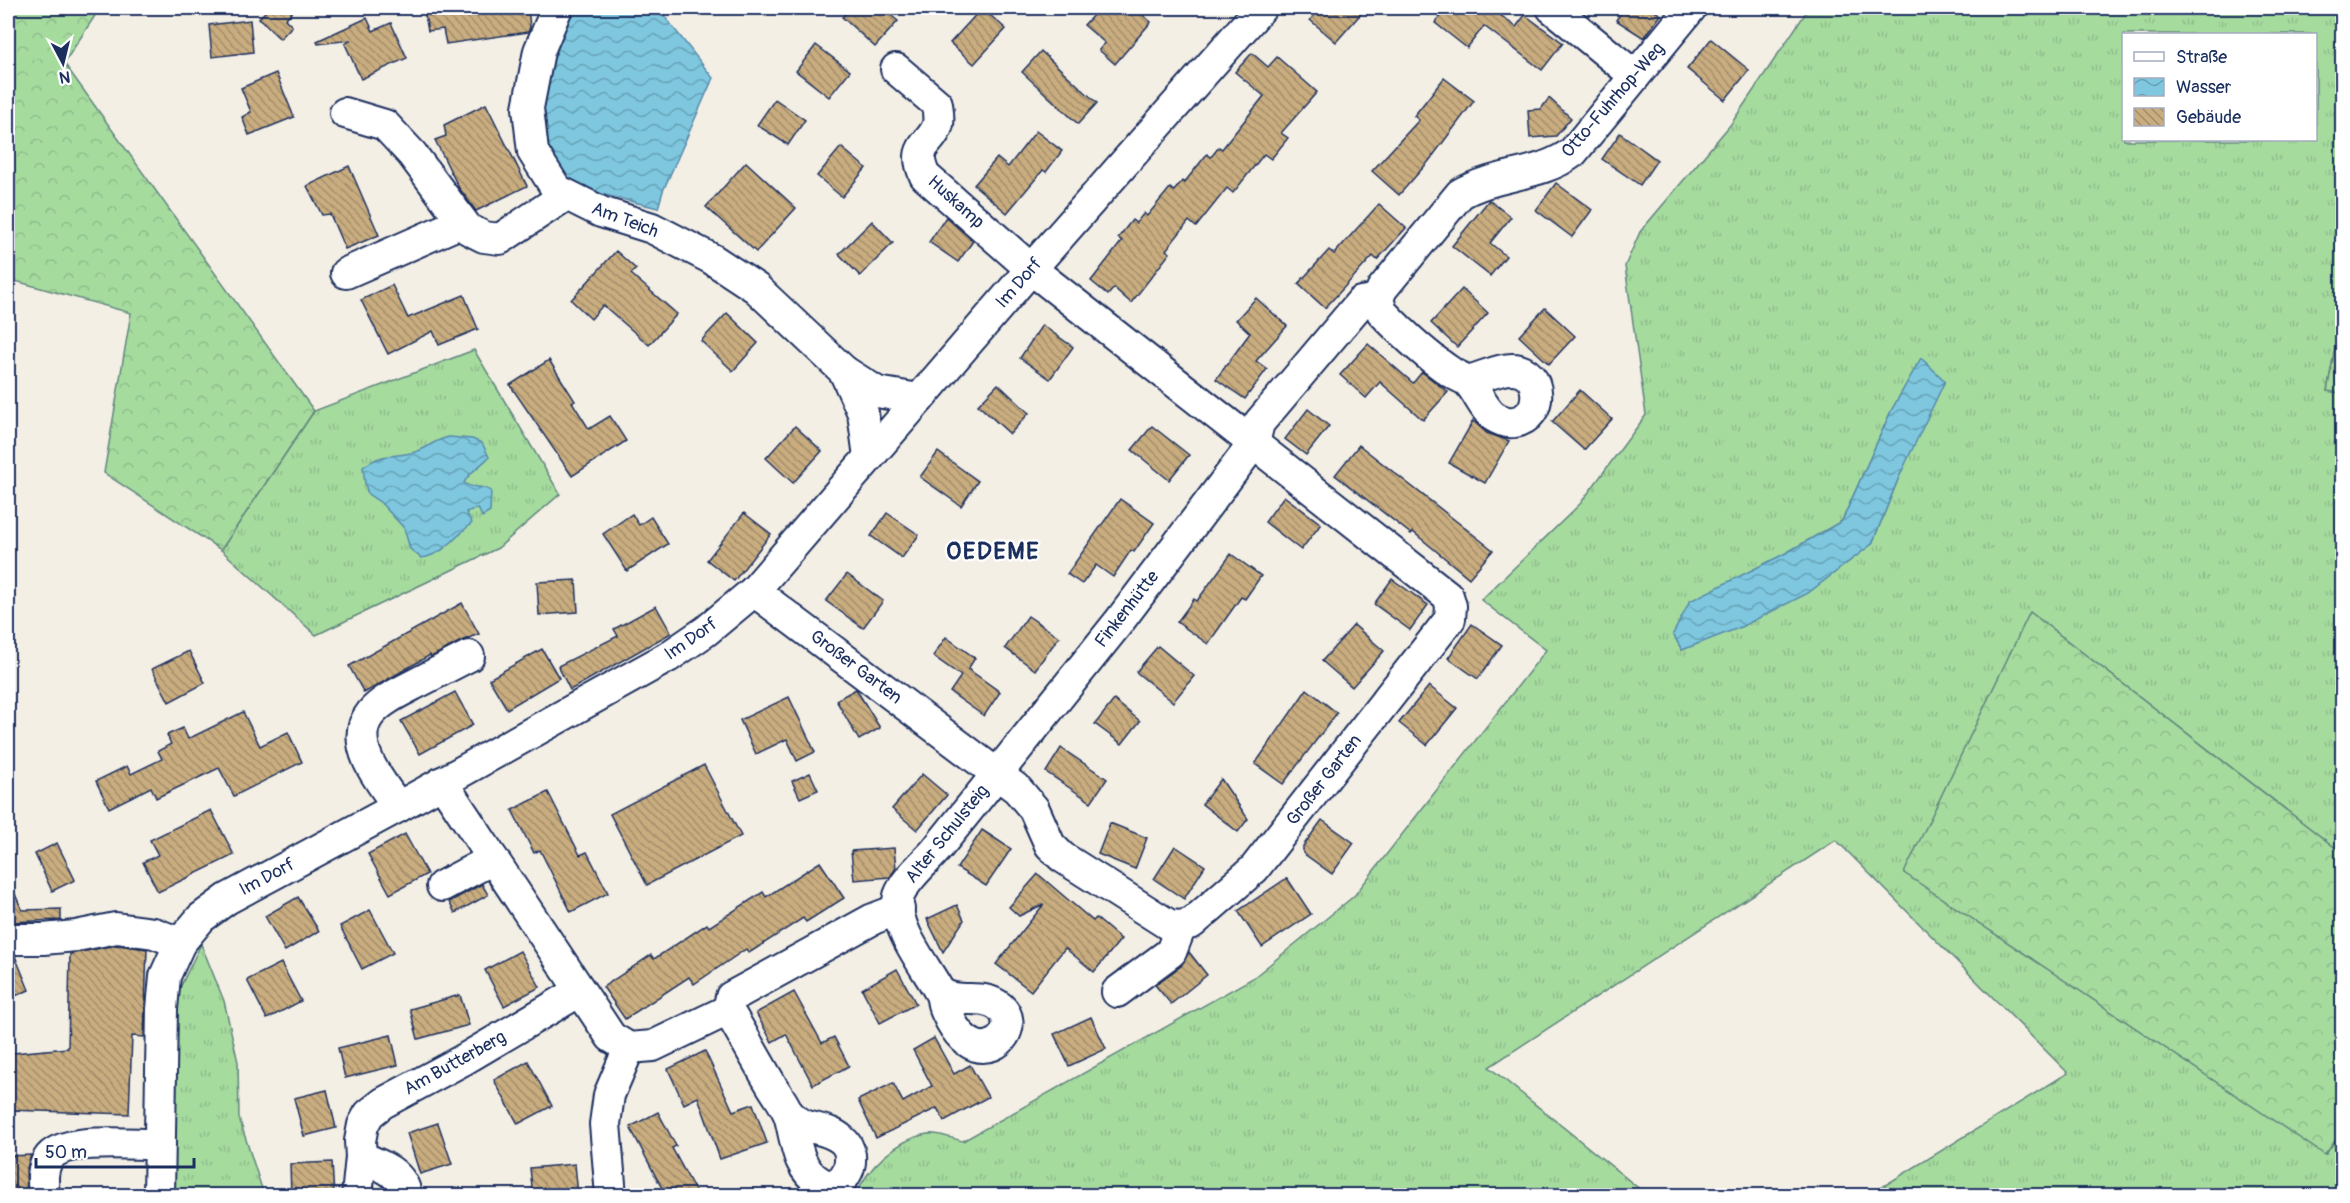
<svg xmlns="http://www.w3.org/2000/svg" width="2350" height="1203" viewBox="0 0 2350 1203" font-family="Pangolin,sans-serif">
<defs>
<pattern id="grass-tufts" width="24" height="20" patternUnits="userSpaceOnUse" patternTransform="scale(1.5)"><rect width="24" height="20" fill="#a6db9e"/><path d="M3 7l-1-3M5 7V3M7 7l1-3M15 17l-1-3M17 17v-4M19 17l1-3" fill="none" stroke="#8ebc8a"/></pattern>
<pattern id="forest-crowns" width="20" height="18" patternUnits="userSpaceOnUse" patternTransform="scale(1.5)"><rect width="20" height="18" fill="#a6db9e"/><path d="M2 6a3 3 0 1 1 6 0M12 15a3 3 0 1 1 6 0" fill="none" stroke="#8ebc8a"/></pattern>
<pattern id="water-waves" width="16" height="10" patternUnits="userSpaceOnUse" patternTransform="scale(1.5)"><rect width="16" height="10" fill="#7ec7de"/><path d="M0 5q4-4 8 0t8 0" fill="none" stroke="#66a2b7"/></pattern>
<pattern id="building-back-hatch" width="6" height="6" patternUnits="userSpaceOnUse" patternTransform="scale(1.5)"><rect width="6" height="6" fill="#c9ad7f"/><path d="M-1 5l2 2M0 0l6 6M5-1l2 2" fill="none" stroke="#a28d6b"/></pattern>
</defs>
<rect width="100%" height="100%" fill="#f4efe5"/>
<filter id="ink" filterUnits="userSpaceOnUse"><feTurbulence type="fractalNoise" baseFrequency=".0167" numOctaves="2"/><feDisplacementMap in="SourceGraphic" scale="12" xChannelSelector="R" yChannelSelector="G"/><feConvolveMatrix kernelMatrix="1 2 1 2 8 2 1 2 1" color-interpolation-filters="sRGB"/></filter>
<g filter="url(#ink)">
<!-- grass -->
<g fill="url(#grass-tufts)" stroke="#60857e" stroke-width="1.5" fill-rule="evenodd">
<path d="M1809,8H2342V311L2327,391L2342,393V853L2030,612L2325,1155L2342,1131V1195H1869L2068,1073L1836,840L1489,1067L1647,1195L856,1196C866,1168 898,1139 927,1134C937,1132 953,1139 963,1141L1253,978L1354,896L1546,650L1481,600L1580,504L1646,415L1625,266L1640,232L1731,124ZM2124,34H2316V140H2124ZM1921,359L1899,477L1872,544L1682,650L1673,634L1786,553L1842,521L1891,411Z"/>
<path d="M474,350L560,494L498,548L316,635L221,550L314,411Z"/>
<path d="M201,944L224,1001L238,1062L239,1118L264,1195L174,1196L176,996Z"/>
</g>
<!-- forest -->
<g fill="url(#forest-crowns)" stroke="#60857e" stroke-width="1.5">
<path d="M8,8H100L64,63L314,411L221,550L104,473L131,313L8,279Z"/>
<path d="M2342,311V393L2327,391Z"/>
<path d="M2030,612L2342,853V1131L2325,1155L1904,873Z"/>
</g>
<!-- water -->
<g fill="url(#water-waves)" stroke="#568aab" stroke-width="1.5">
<path d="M574,8H658L713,78L663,191L658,208L585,190L556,167L540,132L545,81Z"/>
<path d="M1921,358L1945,381L1899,477L1872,544L1808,593L1741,627L1682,650L1673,634L1690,601L1786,553L1842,521L1891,411Z"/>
<path d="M449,437L472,439L482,443L489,457C481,466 468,473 464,483C474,490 480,484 491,491L490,512L482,517L478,508L466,512L472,523C455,537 444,555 421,558L410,549L404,528L381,503L368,494L365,484L363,467C386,450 395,459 418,451C429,447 434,440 449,437Z"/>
</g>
<!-- building -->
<g fill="url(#building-back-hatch)" stroke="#1b2f5e" stroke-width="1.5">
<path d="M269,8H296L285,19L292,26L280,39L259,18Z"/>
<path d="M441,8H528L530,27L528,32L446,44L443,29L428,31L424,10Z"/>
<path d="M851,8H882L898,21L875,47L842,17Z"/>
<path d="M982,8L1006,29L974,64L950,43Z"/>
<path d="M1100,8H1135L1151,22L1115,64L1099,50L1105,43L1084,25Z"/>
<path d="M1321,8H1366L1336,42L1310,20Z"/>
<path d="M1447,8H1498L1495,11L1516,27L1525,15L1563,43L1542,70L1484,26L1467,48L1435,23Z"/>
<path d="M1624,8H1650L1661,15L1644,38L1616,20Z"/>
<path d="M367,18L373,31L391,23L407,58L361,79L345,44L351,40L318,44L317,41Z"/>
<path d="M250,20L253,52L212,57L209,25Z"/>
<path d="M1711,39L1749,70L1725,100L1687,69Z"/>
<path d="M816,45L850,71L829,97L796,71Z"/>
<path d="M1041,51L1097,103L1078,124L1022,72Z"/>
<path d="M1252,53L1268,67L1277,57L1317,92L1281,133L1288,138L1271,159L1264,154L1233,193L1227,188L1196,227L1189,221L1166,250L1170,253L1131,303L1114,288L1108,295L1091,281L1122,241L1118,238L1132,220L1136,223L1144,213L1147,216L1170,188L1174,191L1182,181L1184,183L1207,154L1211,157L1219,147L1222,149L1264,96L1235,72Z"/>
<path d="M276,73L294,117L249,135L242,117L251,112L241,88Z"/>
<path d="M1444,78L1474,101L1429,161L1399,195L1372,171L1419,120L1414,116Z"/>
<path d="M1549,98L1571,118L1556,136L1530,138L1528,110L1541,109Z"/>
<path d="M775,99L805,120L788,145L757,125Z"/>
<path d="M486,104L527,186L476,211L459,188L435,140L446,136L444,125Z"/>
<path d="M1036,131L1062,151L1046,172L1043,170L1007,213L974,185L997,158L1008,167Z"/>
<path d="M1620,133L1657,160L1640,185L1602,159Z"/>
<path d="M841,147L866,168L842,197L817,176Z"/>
<path d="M746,162L796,208L756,252L706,207Z"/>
<path d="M349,166L379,235L345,249L330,214L322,215L307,186Z"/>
<path d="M1556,183L1592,210L1572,237L1536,210Z"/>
<path d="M1489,200L1511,217L1490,243L1506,256L1490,276L1452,246Z"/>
<path d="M1379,204L1406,228L1377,260L1373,256L1325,308L1298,284L1329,250L1334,254Z"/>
<path d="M946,217L973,241L958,262L929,242Z"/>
<path d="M872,221L893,243L860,276L839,254Z"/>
<path d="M616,251L636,269L631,274L677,314L649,345L603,305L591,319L571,300Z"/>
<path d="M392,285L408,318L464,295L478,329L439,345L433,331L388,354L361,300Z"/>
<path d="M1462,289L1488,313L1457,347L1431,323Z"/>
<path d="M1256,298L1287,326L1256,361L1267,369L1245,399L1216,379L1250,333L1236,320Z"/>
<path d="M1545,308L1575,336L1549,364L1519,336Z"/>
<path d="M727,313L758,343L733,371L701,341Z"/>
<path d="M1042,325L1073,347L1050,379L1020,358Z"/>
<path d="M1368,344L1413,383L1422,372L1448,392L1423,420L1380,382L1366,398L1340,375Z"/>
<path d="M549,360L575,401L572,402L589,429L610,416L626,441L572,476L510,385Z"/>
<path d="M998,384L1029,413L1010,434L978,405Z"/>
<path d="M1580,390L1612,419L1584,450L1552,422Z"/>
<path d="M1308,409L1329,426L1306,455L1285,439Z"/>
<path d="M1473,421L1487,433L1509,441L1485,483L1449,463Z"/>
<path d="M795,426L822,451L793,483L766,458Z"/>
<path d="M1152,426L1189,455L1169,480L1132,450Z"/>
<path d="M1359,445L1493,550L1469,578L1413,532L1411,534L1335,475Z"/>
<path d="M938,452L978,481L961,506L920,477Z"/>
<path d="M1284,496L1321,524L1301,550L1265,522Z"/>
<path d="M1120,499L1154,523L1134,552L1131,550L1113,577L1096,565L1082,584L1067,574Z"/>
<path d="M744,513L771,534L734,581L707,560Z"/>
<path d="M887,513L919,535L902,558L871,536Z"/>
<path d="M632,514L639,525L651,517L668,544L627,571L603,534Z"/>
<path d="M1231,554L1261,576L1245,599L1241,597L1208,644L1177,622L1194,599L1197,601Z"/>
<path d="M847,574L883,601L863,628L826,601Z"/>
<path d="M1392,579L1428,605L1410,630L1374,604Z"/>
<path d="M576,580L578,612L539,615L537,582Z"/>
<path d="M462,603L479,634L461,641L431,657L430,655L364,693L349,666Z"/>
<path d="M656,606L671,633L570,690L558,666L618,636L614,629Z"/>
<path d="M1028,616L1059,637L1035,670L1005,648Z"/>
<path d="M1472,624L1502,645L1478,679L1448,658Z"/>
<path d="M1354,625L1384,651L1352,687L1322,661Z"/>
<path d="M946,637L975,658L968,669L1000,692L984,716L950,692L961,676L933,656Z"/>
<path d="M1158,646L1194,676L1173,702L1136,672Z"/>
<path d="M542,649L559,678L507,709L489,679Z"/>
<path d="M189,651L205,683L169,702L152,669Z"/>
<path d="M1429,686L1457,708L1427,745L1399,723Z"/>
<path d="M856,689L880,728L859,740L836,700Z"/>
<path d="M1307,689L1337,713L1283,784L1255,764Z"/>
<path d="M455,692L473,725L420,754L401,721Z"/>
<path d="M789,697L815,752L797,761L787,739L756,754L740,720Z"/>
<path d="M1114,700L1140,721L1122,744L1095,724Z"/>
<path d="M243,712L260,746L288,732L302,762L234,796L219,768L156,798L151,787L109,808L96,781L127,766L131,774L162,759L158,751L171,744L167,735L183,728L188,739Z"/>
<path d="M1061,748L1107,779L1091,802L1046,772Z"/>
<path d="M704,765L741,836L647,885L610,814Z"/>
<path d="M810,773L818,790L800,798L792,781Z"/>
<path d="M922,774L947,795L917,830L892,809Z"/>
<path d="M1221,779L1248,819L1238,832L1202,804Z"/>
<path d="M548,792L580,855L587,852L608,893L571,912L540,850L534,853L512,810Z"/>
<path d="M211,810L234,855L158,892L143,862L158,855L150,840Z"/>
<path d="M1322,820L1354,843L1332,874L1303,853V846Z"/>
<path d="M1110,823L1147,838L1135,869L1098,854Z"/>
<path d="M982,830L1011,849L986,886L957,868Z"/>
<path d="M405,834L427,874L390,894L368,854Z"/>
<path d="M57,843L75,880L52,891L35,854Z"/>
<path d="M1175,846L1205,866L1184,899L1154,879Z"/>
<path d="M894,848L896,868L890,877L854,880L851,851Z"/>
<path d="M820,862L844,898L806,922L803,918L749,953L746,949L694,984L689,977L625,1019L603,987L651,955L654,959L707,924L709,927L763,892L766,897Z"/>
<path d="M1038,874L1093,921L1096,918L1121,939L1094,972L1065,948L1031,991L996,964L1044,904L1019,916L1009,907Z"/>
<path d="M8,878L22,910L61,909V920L8,922Z"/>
<path d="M1287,878L1311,914L1262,947L1238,911Z"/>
<path d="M482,884L488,895L455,913L449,902Z"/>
<path d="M298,897L319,931L285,951L265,916Z"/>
<path d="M957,905L964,920L943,952L927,919Z"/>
<path d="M370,910L393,953L362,969L340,926Z"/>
<path d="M117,945L147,949L144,1037L132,1036L129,1114L8,1110V1059H12L13,1053L68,1048L70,954Z"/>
<path d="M520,951L540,987L504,1006L485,970Z"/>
<path d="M1189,952L1207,975L1171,1004L1155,985L1181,966Z"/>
<path d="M8,956H15L29,990L8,999Z"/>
<path d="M281,963L301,1001L267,1019L247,980Z"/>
<path d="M897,969L916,1004L880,1023L862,989Z"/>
<path d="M794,992L822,1043L834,1037L849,1066L813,1085L786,1034L772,1042L756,1013Z"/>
<path d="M460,995L469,1025L418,1039L410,1009Z"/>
<path d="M1091,1017L1106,1049L1069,1066L1054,1034Z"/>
<path d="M391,1035L398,1065L345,1078L338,1048Z"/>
<path d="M934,1038L954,1074L970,1065L988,1097L944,1121L937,1108L876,1138L858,1100L893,1083L903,1102L932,1086L913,1050Z"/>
<path d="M705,1051L733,1111L753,1104L767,1143L720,1159L698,1097L684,1104L668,1069Z"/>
<path d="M528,1061L552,1106L518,1124L494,1080Z"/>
<path d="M327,1090L336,1128L304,1136L294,1098Z"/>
<path d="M658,1112L676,1146L672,1148L698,1196H666L630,1127Z"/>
<path d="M438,1123L452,1164L420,1174L407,1133Z"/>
<path d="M31,1155L26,1171L27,1196H8V1156Z"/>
<path d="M332,1162L334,1196H291L290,1164Z"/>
<path d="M575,1164L578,1195L533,1196L530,1168Z"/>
</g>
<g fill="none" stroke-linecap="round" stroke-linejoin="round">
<!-- minor casing -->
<g stroke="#1b2f5e" stroke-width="34">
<g id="minor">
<path d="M557,8L539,51L528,108L533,152L557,190L601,212L652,228L712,259L756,288L844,371L877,392L919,399"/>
<path d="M1552,8L1635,76"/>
<path d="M345,113L385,125L412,154L468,229L484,237L500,239L566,195"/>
<path d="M346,273L462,222"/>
<path d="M844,371L863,413L869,457"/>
<path d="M1467,381C1482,378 1497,369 1512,369C1543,369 1545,418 1514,422C1506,423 1499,420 1493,416C1482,407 1478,392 1468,382C1464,378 1457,376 1452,373C1427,356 1403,334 1382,312L1378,299L1382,289L1460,194C1496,173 1540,177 1573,152L1691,8"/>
<path d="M754,591L1017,789L1034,809L1050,845L1062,857L1169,925L1181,926L1192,923L1254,869L1450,619L1451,606L1448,596L1031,269L925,176C910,144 933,145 938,124C939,118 938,110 937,104L896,69"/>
<path d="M442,782L611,1037L629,1048L653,1046L728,1010"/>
<path d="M398,807C388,792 375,776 368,760C349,716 382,701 415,684C433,675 451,665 469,656"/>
<path d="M442,886L493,859"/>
<path d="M8,939H43L76,936L116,928L154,933L180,943"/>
<path d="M940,992C958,1006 982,992 1000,1007C1019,1024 999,1053 976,1046C959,1040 949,1020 943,1004C942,1000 942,995 939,991C927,968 891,925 899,896C905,879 924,864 936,850L1118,623L1254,443L1259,423L1361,302L1378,299"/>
<path d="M1117,992L1171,952L1181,926"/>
<path d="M728,1010C743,1035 757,1061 772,1086C778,1096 787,1107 790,1118C796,1141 797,1169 820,1182C844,1196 861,1155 842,1140C831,1130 818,1130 804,1125C799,1123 794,1118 789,1115"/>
<path d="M728,1010L731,997L873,919L899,909"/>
<path d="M361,1157C379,1164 404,1173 406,1196"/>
<path d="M44,1196C43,1183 41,1171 48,1159C62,1136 135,1145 160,1144"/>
<path d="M159,1196L162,1009L165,976L180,943L201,918L227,899L398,807L668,657L706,631L754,591L1031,269L1261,8"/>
<path d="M357,1196L361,1157L360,1141L363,1125L369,1114L383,1103L463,1060L580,991"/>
<path d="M611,1196L605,1124L609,1095L629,1048"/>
</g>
</g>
<!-- minor -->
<use href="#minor" stroke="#fff" stroke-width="30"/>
</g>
</g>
<g text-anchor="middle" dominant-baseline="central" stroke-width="4.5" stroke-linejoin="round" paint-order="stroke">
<!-- street labels -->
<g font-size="18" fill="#1b2f5e" stroke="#fff">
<text transform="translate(1613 100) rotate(-49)">Otto-Fuhrhop-Weg</text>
<text transform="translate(956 202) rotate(42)">Huskamp</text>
<text transform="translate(625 220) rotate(21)">Am Teich</text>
<text transform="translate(1019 283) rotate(-49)">Im Dorf</text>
<text transform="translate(1127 609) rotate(-52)">Finkenhütte</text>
<text transform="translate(691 639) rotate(-35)">Im Dorf</text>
<text transform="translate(856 667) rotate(37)">Großer Garten</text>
<text transform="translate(1324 780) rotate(-52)">Großer Garten</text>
<text transform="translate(947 834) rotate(-51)">Alter Schulsteig</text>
<text transform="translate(267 877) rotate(-28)">Im Dorf</text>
<text transform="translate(455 1063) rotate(-29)">Am Butterberg</text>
</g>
<!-- district labels -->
<g font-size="24" font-weight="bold" letter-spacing="1.5" fill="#1b2f5e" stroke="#fff">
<text x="993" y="551">OEDEME</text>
</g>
</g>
<!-- margin -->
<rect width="2350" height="1203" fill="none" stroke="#fff" stroke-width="30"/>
<rect x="15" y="15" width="2320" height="1173" fill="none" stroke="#1b2f5e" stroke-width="2" filter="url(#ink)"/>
<!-- legend -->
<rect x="2122" y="33" width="195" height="108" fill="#ffffff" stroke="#a4acbf" stroke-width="1.5"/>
<rect x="2134" y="52" width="30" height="9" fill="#ffffff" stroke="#a4acbf" stroke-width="1.5"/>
<text x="2176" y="63" font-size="18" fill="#1b2f5e">Straße</text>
<rect x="2134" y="78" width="30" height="18" fill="url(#water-waves)" stroke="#a4acbf" stroke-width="1.5"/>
<text x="2176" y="93" font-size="18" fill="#1b2f5e">Wasser</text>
<rect x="2134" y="108" width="30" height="18" fill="url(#building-back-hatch)" stroke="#a4acbf" stroke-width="1.5"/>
<text x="2176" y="123" font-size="18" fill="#1b2f5e">Gebäude</text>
<!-- north arrow -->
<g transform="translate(63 63) rotate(173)" stroke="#ffffff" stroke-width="4.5" paint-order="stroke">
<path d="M0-4.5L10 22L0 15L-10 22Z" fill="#1b2f5e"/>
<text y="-9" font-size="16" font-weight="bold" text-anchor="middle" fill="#1b2f5e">N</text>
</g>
<!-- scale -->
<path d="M36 1158v9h158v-9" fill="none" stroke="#1b2f5e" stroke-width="3"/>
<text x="45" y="1158" font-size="18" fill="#1b2f5e" stroke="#ffffff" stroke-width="4.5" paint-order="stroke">50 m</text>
</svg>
